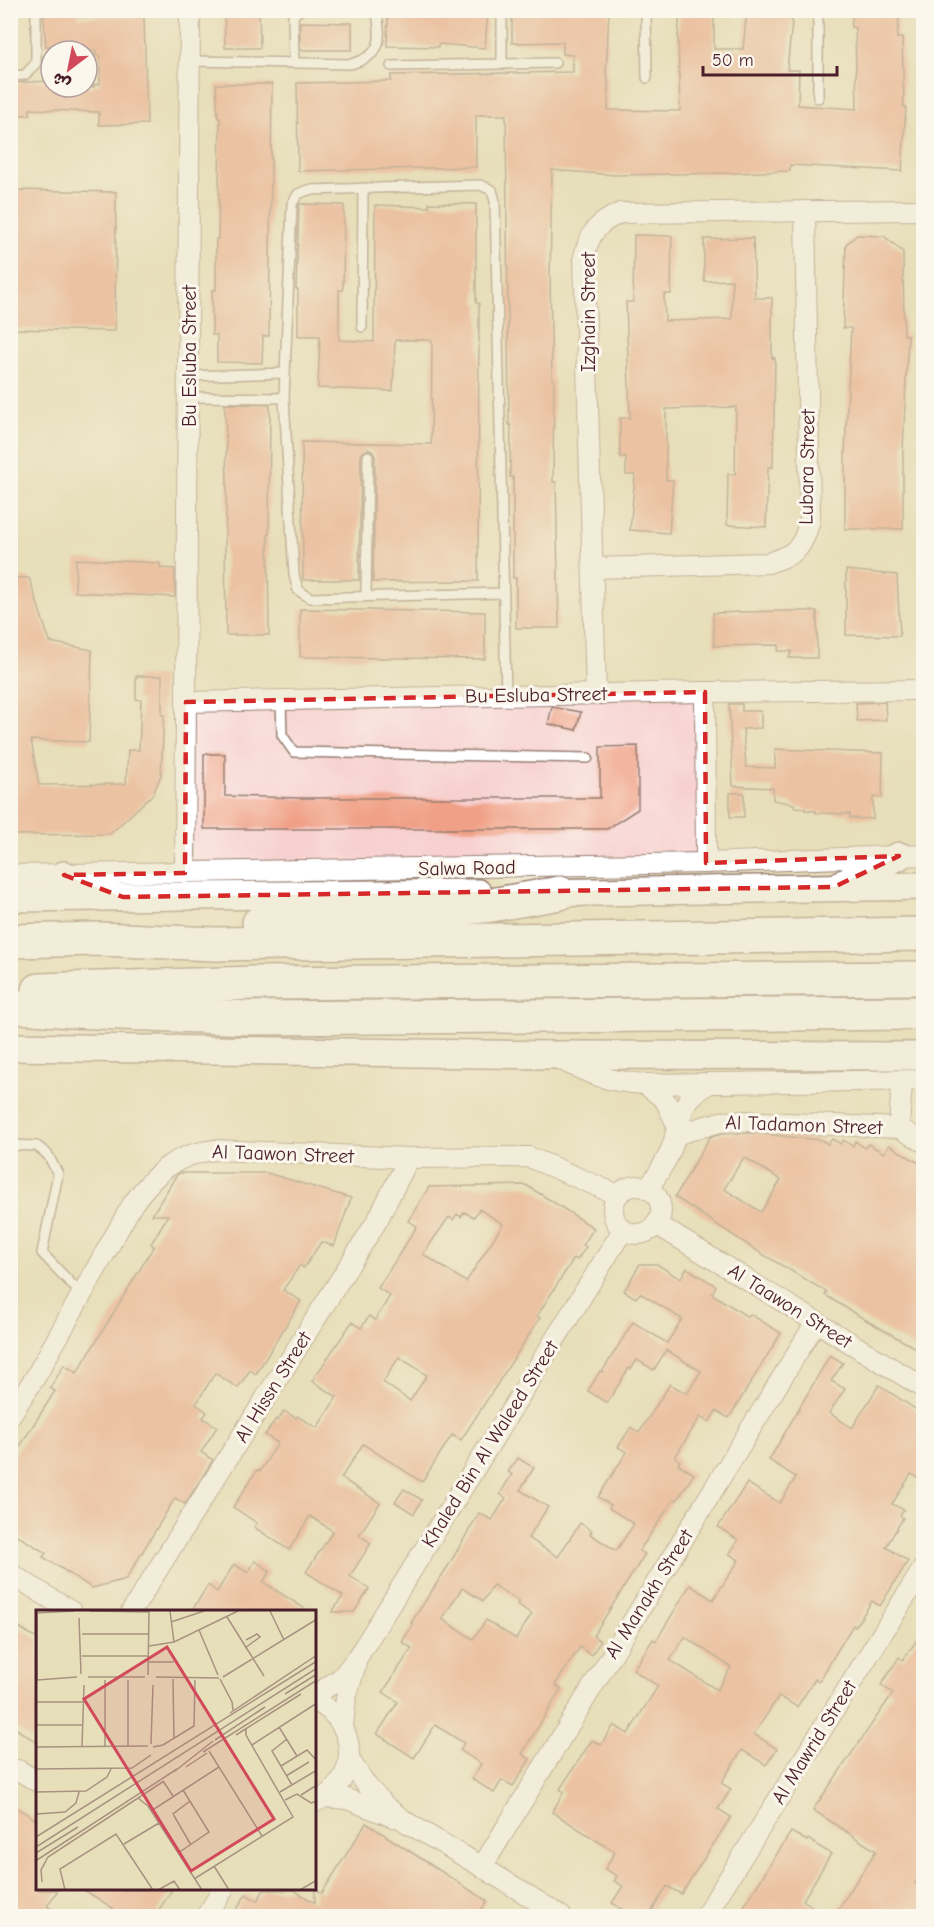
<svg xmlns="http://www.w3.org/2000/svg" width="934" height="1927" viewBox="0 0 934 1927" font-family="'Comic Neue','Playpen Sans Arabic',sans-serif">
<rect width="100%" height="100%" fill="#fbf7ec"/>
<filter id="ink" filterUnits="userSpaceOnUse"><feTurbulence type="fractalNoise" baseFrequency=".0167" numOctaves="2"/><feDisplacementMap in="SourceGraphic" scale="12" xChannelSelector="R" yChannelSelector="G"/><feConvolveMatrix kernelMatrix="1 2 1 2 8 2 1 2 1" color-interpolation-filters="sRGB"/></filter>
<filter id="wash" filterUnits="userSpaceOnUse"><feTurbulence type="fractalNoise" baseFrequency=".008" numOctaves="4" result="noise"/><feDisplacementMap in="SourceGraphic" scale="24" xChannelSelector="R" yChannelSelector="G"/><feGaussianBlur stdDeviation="1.35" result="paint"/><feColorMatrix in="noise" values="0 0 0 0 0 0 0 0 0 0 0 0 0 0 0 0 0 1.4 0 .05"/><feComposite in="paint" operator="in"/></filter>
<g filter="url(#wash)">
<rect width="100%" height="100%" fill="#e7dfb9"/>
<!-- built -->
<path fill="#f7d0d0" d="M700,696V858L191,868V709Z"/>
<g id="blocks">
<!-- building -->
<g fill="#f0a086" fill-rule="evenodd">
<path d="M43,10H79V17H144L147,124L99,125V112H94L30,109V115H10V83L51,81V87H94V85L100,84V56H96V50L46,46Z"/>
<path d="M224,10H259L260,48H225Z"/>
<path d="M450,10H488L485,48L438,44V47L387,46L388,12L450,13Z"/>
<path d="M512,10H609L606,76H608V110L680,111L678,37L680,10H714V49H743L747,10L793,12L787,70H799L798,105L857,109L855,28L851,27L853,10H900L897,38H902L904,107H906L902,171L790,165V171L731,173L615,175L552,170L550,278L552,379H554L553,482H556L559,628H516V578H513V477H510L511,425H509L506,115H476V167L298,171L297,83L391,81V75L573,72V55L563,54V42L512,43Z"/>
<path d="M300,22L352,23V50H300Z"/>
<path d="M216,84H272L269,336H263L262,363L217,362V335H212V290H216V239H218L219,187L220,118H218Z"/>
<path d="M13,190L116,192L115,331L12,329Z"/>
<path d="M429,203L476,204V303H479L478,581L373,582L375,456L372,451L368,449L363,452L361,456L359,580H303L302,442L431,444L432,340H395L393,391L318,388L320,336H298V289H296L299,206L300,204L344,205L343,290H339V340L374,342L375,205L429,207Z"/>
<path d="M634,235L672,236L671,294H664L665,321L732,319V280L704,281V239L753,238L755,298H772V358H775L773,467H768L766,527L727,525L728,474H735L736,407L666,409V480H673L669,533L630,530L635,475H626V457H620V418H630L626,302H633Z"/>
<path d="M857,235L884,236L903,252L904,335H908L903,450V529H845V452L851,328H843L846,244Z"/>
<path d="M225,404L270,405L269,535H268L269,635H226L225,537L227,482Z"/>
<path d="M76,559L160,563V568L175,569V597L75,592Z"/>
<path d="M846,570L897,575L900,636L846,635Z"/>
<path d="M10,578H29L50,642L92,650L89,742L31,740L39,785L126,784L128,750H139L141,700L136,699V676H162V715H164L161,775L153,794L110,834L10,835Z"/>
<path d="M300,609L485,612V659L300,657Z"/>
<path d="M782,611H817V658H789L792,651H778L779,645L714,646L713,613Z"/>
<path d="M885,702L886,720L857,721L856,703Z"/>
<path d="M729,704H742V711H761V728L743,729L746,767L775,768V749L883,753L882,798L873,797V819L850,818V814L816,813V811L805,810V808L794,807V804L773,800V788L733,786Z"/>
<path d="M552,707L581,712L576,730L548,724Z"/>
<path d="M638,746V809L607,829H204V754H225V796L299,798H600V747Z"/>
<rect x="730" y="793" width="14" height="24"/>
<path d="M753,1133L821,1140L828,1144L832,1139L841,1144L843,1140L853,1146L855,1141L865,1148L868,1144L884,1153L889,1145L924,1166V1353L859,1316L825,1295L827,1292L754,1249L675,1197L710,1137L722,1134ZM744,1157L781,1180L761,1212L724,1189Z"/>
<path d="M180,1173H267L351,1198L334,1246L321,1242L304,1268L300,1265L283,1290L301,1301L256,1374L250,1370L238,1388L215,1373L196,1404L207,1412L203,1418L217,1427L201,1452L213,1460L185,1504L175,1498L126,1579L92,1588L43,1557L46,1553L10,1531V1472L13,1468L10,1466V1462L55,1391L50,1388L64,1365L77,1373L154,1246L151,1244L168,1215H152L176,1176Z"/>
<path d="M526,1185L594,1228L583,1245L586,1247L577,1260L574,1258L537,1316L540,1318L461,1440L452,1435L422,1482L363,1444L341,1478L380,1503L359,1535L371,1543L350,1576L369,1589L354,1612H332L343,1596L306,1572L333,1531L310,1516L289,1550L254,1527L257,1523L233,1507L257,1470L260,1471L278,1443L265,1435L276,1419L278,1421L284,1411L296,1418L297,1416L317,1428L337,1397L312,1381L352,1322L361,1328L369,1316L375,1320L390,1296L378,1288L417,1226L408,1221L429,1187ZM479,1209L503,1224L466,1282L423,1254L449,1217L453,1220L457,1214L461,1217L464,1212L474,1217ZM399,1357L427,1375L410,1401L383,1382Z"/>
<path d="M640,1264H657L680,1279L687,1268L716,1286L712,1294L748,1317L750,1314L781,1333L729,1418L716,1411L709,1422L700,1417L675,1457L680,1461L678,1464L694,1474L677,1500L674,1499L639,1551L645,1554L593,1636L601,1641L591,1655L580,1647L555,1685L561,1689L522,1754L530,1759L513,1786L502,1780L494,1793L472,1779L481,1764L460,1750L464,1743L435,1725L414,1758L377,1734L398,1702L383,1692L412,1648L402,1642L413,1624L411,1623L450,1563L479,1513L492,1520L506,1498L500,1494L512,1474L508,1472L518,1458L534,1468L520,1490L548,1507L528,1538L558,1557L580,1523L592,1531L590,1534L616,1551L634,1524L609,1508L611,1505L598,1497L627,1452L618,1447L631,1427L639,1433L670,1384L687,1394L701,1371L666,1350L654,1370L637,1360L631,1369L629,1368L607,1403L588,1391L600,1371L602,1372L633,1322L667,1343L682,1319L640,1293L636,1298L624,1291ZM493,1585L519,1601L517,1604L532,1614L516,1639L486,1620L473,1639L442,1619L462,1588L483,1601Z"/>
<path d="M830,1355L843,1363L831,1381L845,1389L829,1413L852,1428L879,1385L924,1415V1481L911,1474L892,1504L904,1510L900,1516L903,1518L886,1547L908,1561L880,1606L872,1601L855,1627L853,1625L819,1681L815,1679L797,1707L779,1696L754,1734L777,1749L766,1765L742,1750L721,1783L731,1789L718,1809L731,1817L681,1894L667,1886L648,1917H634L612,1903L623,1886L614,1881L617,1876L605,1869L615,1852L552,1812L564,1792L560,1789L592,1740L601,1745L614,1725L628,1734L658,1686L633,1670L653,1639L656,1641L690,1585L713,1600L739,1560L729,1554L738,1540L718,1527L747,1483L780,1503L796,1477L769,1460ZM685,1637L731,1667L717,1690L670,1660Z"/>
<path d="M404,1489L422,1500L414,1514L395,1502Z"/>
<path d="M255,1561L270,1571L263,1582L310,1612H191L208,1585L217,1592L234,1564L248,1573Z"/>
<path d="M10,1622L38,1639V1743L10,1725Z"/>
<path d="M924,1630V1870L915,1883L924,1889V1917H833L876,1851L813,1810L893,1693L881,1685L899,1657L903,1660Z"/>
<path d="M10,1803L38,1821V1890H58L47,1906L64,1917H10Z"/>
<path d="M366,1823L487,1901L477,1917H232L246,1894L257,1901L264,1890H294L315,1903V1889L322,1893Z"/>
<path d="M791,1832L807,1841L808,1839L831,1854L803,1900L828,1917H737Z"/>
<path d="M84,1890H172L154,1917H108L113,1908Z"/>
</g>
</g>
</g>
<g filter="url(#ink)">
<use href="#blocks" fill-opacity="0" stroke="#987f72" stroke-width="1.5"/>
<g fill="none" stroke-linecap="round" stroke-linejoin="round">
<!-- lane casing -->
<g stroke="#987f72" stroke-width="12">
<g id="lane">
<path d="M646,10L647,78"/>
<path d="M190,61L351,64C383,55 381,41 377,12L373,10"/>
<path d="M294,62L293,15L300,10"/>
<path d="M502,64V10"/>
<path d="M391,66L555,63"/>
<path d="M10,76L25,75L36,63V10"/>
<path d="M818,98V10"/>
<path d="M362,327L363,188"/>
<path d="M188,376L285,373"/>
<path d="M189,397L284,398"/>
<path d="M504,593L310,598L298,590L294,575L284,398L292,204L298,194L308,190L480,185L492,190L495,201L506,696"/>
<path d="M366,596L368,456"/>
<path d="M281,700L282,735L294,752L588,758"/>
<path d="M10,1145L37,1146L48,1155L58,1174L42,1253L82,1295"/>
</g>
</g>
<!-- street casing -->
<g stroke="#987f72" stroke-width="22">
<g id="street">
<path d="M594,568L768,563C796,554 803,549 810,519L805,211"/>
<path d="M705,692L706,863"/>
<path d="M596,694L584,256C590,232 598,223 620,213L924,210"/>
<path d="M186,702L705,692L924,690"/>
<path d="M185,873L190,10"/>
<path d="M10,875L706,863L924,855"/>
<path d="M557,1058C591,1074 606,1082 645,1084L924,1080"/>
<path d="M645,1084L665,1100L677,1125"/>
<path d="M899,1128L902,1081"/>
<path d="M675,1135L720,1122L744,1121L899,1128L924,1142"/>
<circle cx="637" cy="1210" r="24"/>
<path d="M648,1189C657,1175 668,1160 673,1144C683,1114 678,1101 710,1083"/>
<path d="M656,1224L924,1388"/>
<path d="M10,1416L36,1376L132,1205C155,1173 175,1154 215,1150L409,1158L529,1157L618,1195"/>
<path d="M10,1573L72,1612"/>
<path d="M131,1612L377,1221L409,1158"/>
<path d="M315,1695L341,1678L357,1658L623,1230"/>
<path d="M315,1701C359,1722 362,1782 315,1802"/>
<path d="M343,1726L346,1698L356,1664"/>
<path d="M349,1759L367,1786L385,1806L406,1822L482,1867L561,1916"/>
<path d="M18,1770L38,1782"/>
<path d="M325,1797L347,1799L393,1817"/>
<path d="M482,1867L816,1322"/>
<path d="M206,1916L223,1890"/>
<path d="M705,1916L924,1567"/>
</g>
</g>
<!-- secondary casing -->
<g stroke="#987f72" stroke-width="30">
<g id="secondary">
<path d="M64,875L108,891"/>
<path d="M843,883L899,856"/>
<path d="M541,893L924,886"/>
<path d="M10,898L478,893"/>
<path d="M10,1047L552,1055L924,1056"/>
</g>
</g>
<!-- highway casing -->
<g stroke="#987f72" stroke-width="36">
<g id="highway">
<path d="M259,923L427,912L491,905L560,893"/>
<path d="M10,941L99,939L215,944L924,934"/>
<path d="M39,990L254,983L924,978"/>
<path d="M10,1006L70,1011L251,1018L924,1013"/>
</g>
</g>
<!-- lane -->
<use href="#lane" stroke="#fff" stroke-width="9"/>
<!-- street -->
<use href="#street" stroke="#fff" stroke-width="20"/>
<!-- secondary -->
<use href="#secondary" stroke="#fff" stroke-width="27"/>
<!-- highway -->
<use href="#highway" stroke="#fff" stroke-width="33"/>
</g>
</g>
<!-- marked area -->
<path d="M0 0H934V1927H0ZM705,692L706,863L899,856L834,887L123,897L64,875L185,873L186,702Z" fill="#e7dfb9" fill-opacity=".55" fill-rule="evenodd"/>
<path fill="none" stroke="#d62828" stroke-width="4.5" stroke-dasharray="12 8" stroke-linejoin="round" d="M705,692L706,863L899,856L834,887L123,897L64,875L185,873L186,702Z"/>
<g text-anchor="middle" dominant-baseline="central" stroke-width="6" stroke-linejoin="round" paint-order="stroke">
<!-- street labels -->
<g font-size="20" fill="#4a1f2b" stroke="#fbf7ec">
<text transform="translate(588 312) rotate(-90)">Izghain Street</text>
<text transform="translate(189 356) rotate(-90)">Bu Esluba Street</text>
<text transform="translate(807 467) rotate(-89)">Lubara Street</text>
<text transform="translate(536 695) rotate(-1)">Bu Esluba Street</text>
<text transform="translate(467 868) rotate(-1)">Salwa Road</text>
<text transform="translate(804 1125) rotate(2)">Al Tadamon Street</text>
<text transform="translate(283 1154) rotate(2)">Al Taawon Street</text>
<text transform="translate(790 1306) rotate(32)">Al Taawon Street</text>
<text transform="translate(273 1387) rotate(-58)">Al Hissn Street</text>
<text transform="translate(490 1444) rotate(-58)">Khaled Bin Al Waleed Street</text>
<text transform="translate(649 1594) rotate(-58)">Al Manakh Street</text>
<text transform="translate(814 1742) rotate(-58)">Al Mawrid Street</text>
</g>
</g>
<!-- overview -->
<g transform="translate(36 1610)">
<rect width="280" height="280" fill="#e7dfb9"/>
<path fill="none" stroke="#a89280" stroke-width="1.5" d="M54,1L113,2M134,1L138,32M234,1L248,30M0,3L38,1M191,7L228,66M43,8L45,64M135,12L168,1M163,20L182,65M46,24H113M113,36L138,32L202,1M209,38L224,27L221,24L210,30M46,46H113M113,52H138M112,65L113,1M52,67H109M120,67L183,68M187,67L281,9M137,69L138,129M184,69L196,92L197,100M1,70V3M1,70L41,67M92,70V137M249,84L281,64M0,92H47M194,103L281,45M0,115H46M243,117L261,146M200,125L265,84M251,129L236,141L256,175M179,130L229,97M115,134L117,75M216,135L281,93M0,137L112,136M46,137L48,75M69,137V70M117,137L127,135L158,116L159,70M173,141L226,226M167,142L281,70M245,156L271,140L281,151M150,157L171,143M0,159L96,158L115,145M139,161L177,131M250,166L273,152M127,171L137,186M0,182L50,181L71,167L75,159M244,182L281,160M265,185L281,175M102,188L112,196L166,280M249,190L261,184L275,193L281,191M154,191L137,204L155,235M115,201L183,157M0,204L29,202L40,193L43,182M0,227L281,51M88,234L123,213M0,237L281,58M0,243L42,217M142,243L173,222L147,180M1,250L141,159M178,256L193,280M158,269L257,207L210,125V119M6,272L5,260L12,247L128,171M29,280L24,259L80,224L117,280M122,280L138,271L144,280M264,280L281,270"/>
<path fill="#d1495b" fill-opacity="0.15" stroke="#d1495b" stroke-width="3" d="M131,37L238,209L155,261L48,89Z"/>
<rect width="280" height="280" fill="none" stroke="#4a1f2b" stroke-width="3"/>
</g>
<!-- margin -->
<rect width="934" height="1927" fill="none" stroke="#fbf7ec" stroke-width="36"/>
<!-- north arrow -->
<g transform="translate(69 69) rotate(212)"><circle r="28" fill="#fbf7ec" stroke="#b4a19f" stroke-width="1.5"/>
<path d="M0-4.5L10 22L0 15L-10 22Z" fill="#d1495b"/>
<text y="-9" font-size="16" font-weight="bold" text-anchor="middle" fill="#4a1f2b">ش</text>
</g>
<!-- scale -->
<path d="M703 66v9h134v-9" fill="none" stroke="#4a1f2b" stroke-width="3"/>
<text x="712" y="66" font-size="18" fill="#4a1f2b" stroke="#fbf7ec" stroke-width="4.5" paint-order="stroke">50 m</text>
</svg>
